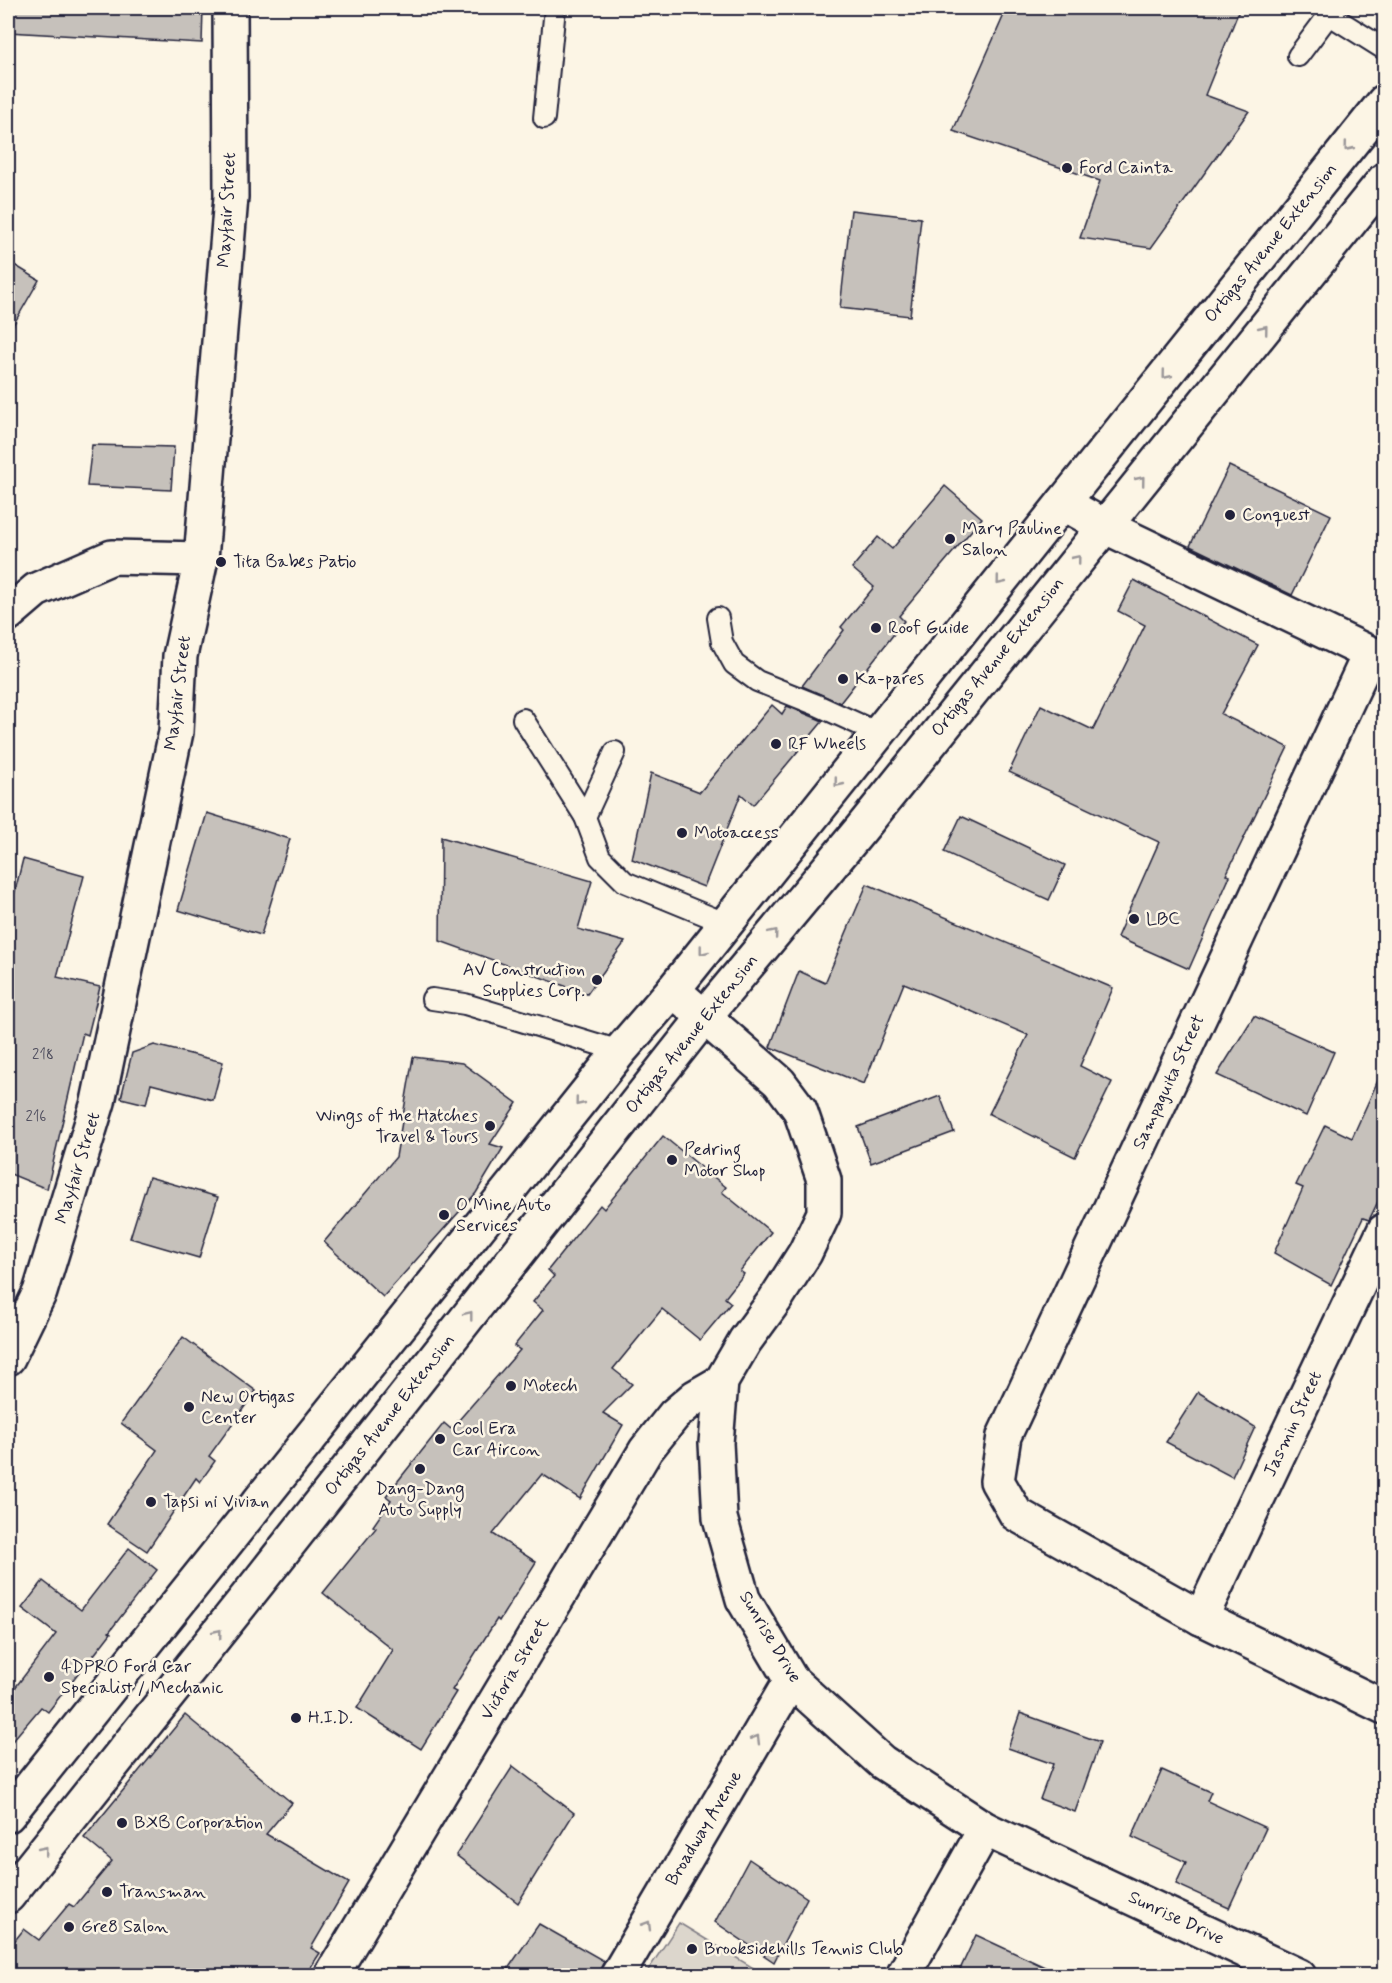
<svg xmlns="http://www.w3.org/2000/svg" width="1392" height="1983" viewBox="0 0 1392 1983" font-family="Mynerve,sans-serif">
<rect width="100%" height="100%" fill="#fcf5e5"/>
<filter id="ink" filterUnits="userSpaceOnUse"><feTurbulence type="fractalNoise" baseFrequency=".0167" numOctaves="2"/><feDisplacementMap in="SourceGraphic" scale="12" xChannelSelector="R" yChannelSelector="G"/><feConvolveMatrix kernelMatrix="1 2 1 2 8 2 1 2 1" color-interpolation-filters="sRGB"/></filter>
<g filter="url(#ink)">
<!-- green -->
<path fill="#dcd6cc" stroke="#7f7c84" stroke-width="1.5" d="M679,1923L765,1975H645Z"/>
<!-- building -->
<g fill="#c6c1bb" stroke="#22223b" stroke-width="1.5">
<path d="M8,8H203L202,43L8,32Z"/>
<path d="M1007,8H1240L1205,95L1249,111L1151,248L1080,238L1100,181L953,131Z"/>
<path d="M851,210L921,218L910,316L840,308Z"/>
<path d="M8,261L39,280L8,334Z"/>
<path d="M92,445L174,447L171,490L87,486Z"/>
<path d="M1229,466L1331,515L1292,595L1190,546Z"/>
<path d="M945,486L982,518L899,616L904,621L840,703L802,686L844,630L841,627L874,587L852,568L878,537L892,549Z"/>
<path d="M1134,580L1258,645L1221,714L1288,747L1226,875L1230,876L1189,969L1117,937L1159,842L1009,772L1041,705L1093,730L1145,625L1118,611Z"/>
<path d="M772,705L782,714L787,706L823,721L753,805L741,794L704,887L632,859L651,773L700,792Z"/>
<path d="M207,813L290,839L261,935L178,910Z"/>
<path d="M961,816L1065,865L1049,900L944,852Z"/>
<path d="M441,837L592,881L578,929L625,942L587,994L440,941Z"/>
<path d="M23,859L84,876L57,977L100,987L88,1035L83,1033L47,1189L8,1173V919Z"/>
<path d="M867,884L1113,988L1080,1066L1112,1082L1075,1157L989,1114L1028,1035L904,983L864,1084L770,1047L799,971L825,983Z"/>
<path d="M1254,1016L1334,1052L1306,1116L1217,1075Z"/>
<path d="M154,1045L223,1062L213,1100L151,1084L146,1104L121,1098L132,1053Z"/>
<path d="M413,1057L462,1063L517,1103L490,1144L503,1148L476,1193L383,1297L324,1242L396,1157Z"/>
<path d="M1384,1067V1189L1369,1220L1363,1218L1331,1285L1274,1253L1303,1188L1296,1185L1325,1125L1352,1138Z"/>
<path d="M940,1096L954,1132L871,1163L858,1127Z"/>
<path d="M663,1136L726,1187L722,1192L771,1232L740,1271L744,1274L725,1298L731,1303L700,1340L662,1309L613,1369L632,1384L603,1413L623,1425L580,1499L542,1474L493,1534L536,1562L499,1621L497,1619L452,1690L456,1692L421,1749L357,1708L393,1650L323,1593L376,1528L373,1526L391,1500L386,1496L444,1423L451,1429L520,1350L514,1346L543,1310L533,1302L554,1276L548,1270L600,1205L604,1209Z"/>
<path d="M149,1177L218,1197L199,1258L130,1238Z"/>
<path d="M183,1337L256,1391L209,1456L215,1461L200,1482L196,1478L147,1551L107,1524L157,1450L121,1423Z"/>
<path d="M1198,1392L1255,1427L1232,1477L1166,1442Z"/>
<path d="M129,1548L157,1570L109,1632L111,1633L90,1660L89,1659L48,1712L41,1707L8,1746V1697L56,1634L22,1608L43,1581L81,1610Z"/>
<path d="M1020,1713L1100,1742L1075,1812L1040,1799L1053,1764L1008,1748Z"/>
<path d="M185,1715L292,1803L266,1834L349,1883L311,1948L320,1953L305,1976H8V1949L24,1929L39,1940L69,1904L74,1907L112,1861L84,1838Z"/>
<path d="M513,1766L574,1813L518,1903L456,1855Z"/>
<path d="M1162,1770L1211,1792L1207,1801L1266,1828L1229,1908L1176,1884L1186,1862L1132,1837Z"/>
<path d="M749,1859L807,1898L774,1962L715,1922Z"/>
<path d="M539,1924L604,1961L598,1976H503Z"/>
<path d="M976,1935L1064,1976H957Z"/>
</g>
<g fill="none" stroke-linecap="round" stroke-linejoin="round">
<!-- lane casing -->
<g stroke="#22223b" stroke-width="24">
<g id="lane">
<path d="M1298,56L1328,16L1333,17L1384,49"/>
<path d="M544,118L555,8"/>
<path d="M718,618L722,642L734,664L757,681L817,705L878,733"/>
<path d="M523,719L585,817L600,857L625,882L725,923"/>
<path d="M585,817L615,752"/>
<path d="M432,999L465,1004L620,1051"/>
</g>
</g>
<!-- street casing -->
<g stroke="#22223b" stroke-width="38">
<g id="street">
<path d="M1063,503L1104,526L1384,660"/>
<path d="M8,614L36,590L112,557L201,559"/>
<path d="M1370,653L1004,1436L997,1481L1016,1514L1201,1618L1384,1707"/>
<path d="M673,990L779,1082L800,1110L824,1180V1213L805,1253L775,1300L745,1341L721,1382L716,1443L720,1518L743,1599L791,1680L882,1762L985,1829L1299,1976"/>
<path d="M8,1358L40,1292L98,1102L176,732L180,656L201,559L231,197L230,8"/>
<path d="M1201,1618L1384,1231"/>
<path d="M331,1976L646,1450L674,1415L695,1397L721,1382"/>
<path d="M617,1976L791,1680"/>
<path d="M903,1976L985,1829"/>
</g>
</g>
<!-- primary casing -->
<g stroke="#22223b" stroke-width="38">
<g id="primary">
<path d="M8,1815L620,1051L673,990L1384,102"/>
<path d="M8,1896L261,1579L705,1016L861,829L1384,180"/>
</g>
</g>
<!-- lane -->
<use href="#lane" stroke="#fcf5e5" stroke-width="20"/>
<!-- street -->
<use href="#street" stroke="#fcf5e5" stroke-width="33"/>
<!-- primary -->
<use href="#primary" stroke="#fcf5e5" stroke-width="33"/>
</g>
<!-- one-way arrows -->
<defs><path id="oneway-chevron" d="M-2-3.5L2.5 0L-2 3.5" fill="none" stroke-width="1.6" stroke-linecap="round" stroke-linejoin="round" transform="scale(1.5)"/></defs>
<g stroke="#9a9698">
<use href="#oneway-chevron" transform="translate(1348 147) rotate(129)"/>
<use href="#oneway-chevron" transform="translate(1264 329) rotate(-51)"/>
<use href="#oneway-chevron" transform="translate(1166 375) rotate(129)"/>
<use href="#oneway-chevron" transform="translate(1141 480) rotate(-51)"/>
<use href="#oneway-chevron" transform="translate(1077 559) rotate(-51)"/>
<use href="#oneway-chevron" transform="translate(1000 581) rotate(129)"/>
<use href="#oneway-chevron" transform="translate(838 783) rotate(129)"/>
<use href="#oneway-chevron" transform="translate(774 933) rotate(-50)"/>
<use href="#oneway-chevron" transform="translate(703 951) rotate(128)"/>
<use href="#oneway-chevron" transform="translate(579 1102) rotate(129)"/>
<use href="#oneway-chevron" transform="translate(469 1315) rotate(-52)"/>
<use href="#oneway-chevron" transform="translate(218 1633) rotate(-51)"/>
<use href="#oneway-chevron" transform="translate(756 1739) rotate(-59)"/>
<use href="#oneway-chevron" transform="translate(44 1850) rotate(-51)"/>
<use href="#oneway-chevron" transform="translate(647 1925) rotate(-59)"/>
</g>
</g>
<!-- markers -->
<g fill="#22223b" stroke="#fcf5e5" stroke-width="2">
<circle cx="1067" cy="168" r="6"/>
<circle cx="1230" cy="515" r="6"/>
<circle cx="950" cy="539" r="6"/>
<circle cx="221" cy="562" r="6"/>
<circle cx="876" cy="628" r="6"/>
<circle cx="843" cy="679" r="6"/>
<circle cx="776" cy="744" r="6"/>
<circle cx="682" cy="833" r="6"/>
<circle cx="1134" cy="919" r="6"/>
<circle cx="597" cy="980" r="6"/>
<circle cx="490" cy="1126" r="6"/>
<circle cx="672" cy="1160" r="6"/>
<circle cx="444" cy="1215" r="6"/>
<circle cx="511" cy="1386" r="6"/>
<circle cx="189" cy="1407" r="6"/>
<circle cx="440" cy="1439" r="6"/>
<circle cx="420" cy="1469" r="6"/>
<circle cx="151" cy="1502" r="6"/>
<circle cx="49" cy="1677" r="6"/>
<circle cx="296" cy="1718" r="6"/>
<circle cx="122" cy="1823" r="6"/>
<circle cx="107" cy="1892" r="6"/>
<circle cx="69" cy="1927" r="6"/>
<circle cx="692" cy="1949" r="6"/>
</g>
<g text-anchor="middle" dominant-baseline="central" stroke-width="5" stroke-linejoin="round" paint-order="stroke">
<!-- number labels -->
<g font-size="15" fill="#4b4a5b">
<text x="43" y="1055">218</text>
<text x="36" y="1117">216</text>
</g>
<!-- poi labels -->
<g font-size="18" fill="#22223b" stroke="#fcf5e5" text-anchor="start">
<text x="1079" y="168">Ford Cainta</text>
<text x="1242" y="515">Conquest</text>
<text x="962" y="529">Mary Pauline<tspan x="962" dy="21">Salon</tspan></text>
<text x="233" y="562">Tita Babes Patio</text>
<text x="888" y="628">Roof Guide</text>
<text x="855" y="679">Ka-pares</text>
<text x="788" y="744">RF Wheels</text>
<text x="694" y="833">Motoaccess</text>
<text x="1146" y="919">LBC</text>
<text x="585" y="970" text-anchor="end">AV Construction<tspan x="585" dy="21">Supplies Corp.</tspan></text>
<text x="478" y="1116" text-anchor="end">Wings of the Hatches<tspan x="478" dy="21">Travel &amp; Tours</tspan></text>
<text x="684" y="1150">Pedring<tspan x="684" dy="21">Motor Shop</tspan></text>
<text x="456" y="1205">O Mine Auto<tspan x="456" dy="21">Services</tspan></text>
<text x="523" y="1386">Motech</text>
<text x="201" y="1397">New Ortigas<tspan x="201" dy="21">Center</tspan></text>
<text x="452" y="1429">Cool Era<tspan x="452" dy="21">Car Aircon</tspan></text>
<text x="420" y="1489" text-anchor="middle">Dang-Dang<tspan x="420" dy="21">Auto Supply</tspan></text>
<text x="163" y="1502">Tapsi ni Vivian</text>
<text x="61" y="1667">4DPRO Ford Car<tspan x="61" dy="21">Specialist / Mechanic</tspan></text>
<text x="308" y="1718">H.I.D.</text>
<text x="134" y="1823">BXB Corporation</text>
<text x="119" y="1892">Transman</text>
<text x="81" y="1927">Gre8 Salon</text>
<text x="704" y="1949">Brooksidehills Tennis Club</text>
</g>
<!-- street labels -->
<g font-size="18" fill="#22223b" stroke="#fcf5e5">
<text transform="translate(227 210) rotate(-87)">Mayfair Street</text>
<text transform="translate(1271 243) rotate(-51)">Ortigas Avenue Extension</text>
<text transform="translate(998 657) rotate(-51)">Ortigas Avenue Extension</text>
<text transform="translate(178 693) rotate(-83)">Mayfair Street</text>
<text transform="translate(692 1034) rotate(-51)">Ortigas Avenue Extension</text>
<text transform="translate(1169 1082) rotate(-65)">Sampaguita Street</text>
<text transform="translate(78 1168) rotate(-73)">Mayfair Street</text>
<text transform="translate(390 1415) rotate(-52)">Ortigas Avenue Extension</text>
<text transform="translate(1293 1424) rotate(-65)">Jasmin Street</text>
<text transform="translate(770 1637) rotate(59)">Sunrise Drive</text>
<text transform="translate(515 1669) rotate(-59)">Victoria Street</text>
<text transform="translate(704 1828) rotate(-59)">Broadway Avenue</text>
<text transform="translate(1176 1918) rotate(25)">Sunrise Drive</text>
</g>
</g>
<!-- margin -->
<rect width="1392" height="1983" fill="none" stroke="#fcf5e5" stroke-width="30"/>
<rect x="15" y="15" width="1362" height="1953" fill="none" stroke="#22223b" stroke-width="2" filter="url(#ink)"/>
</svg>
